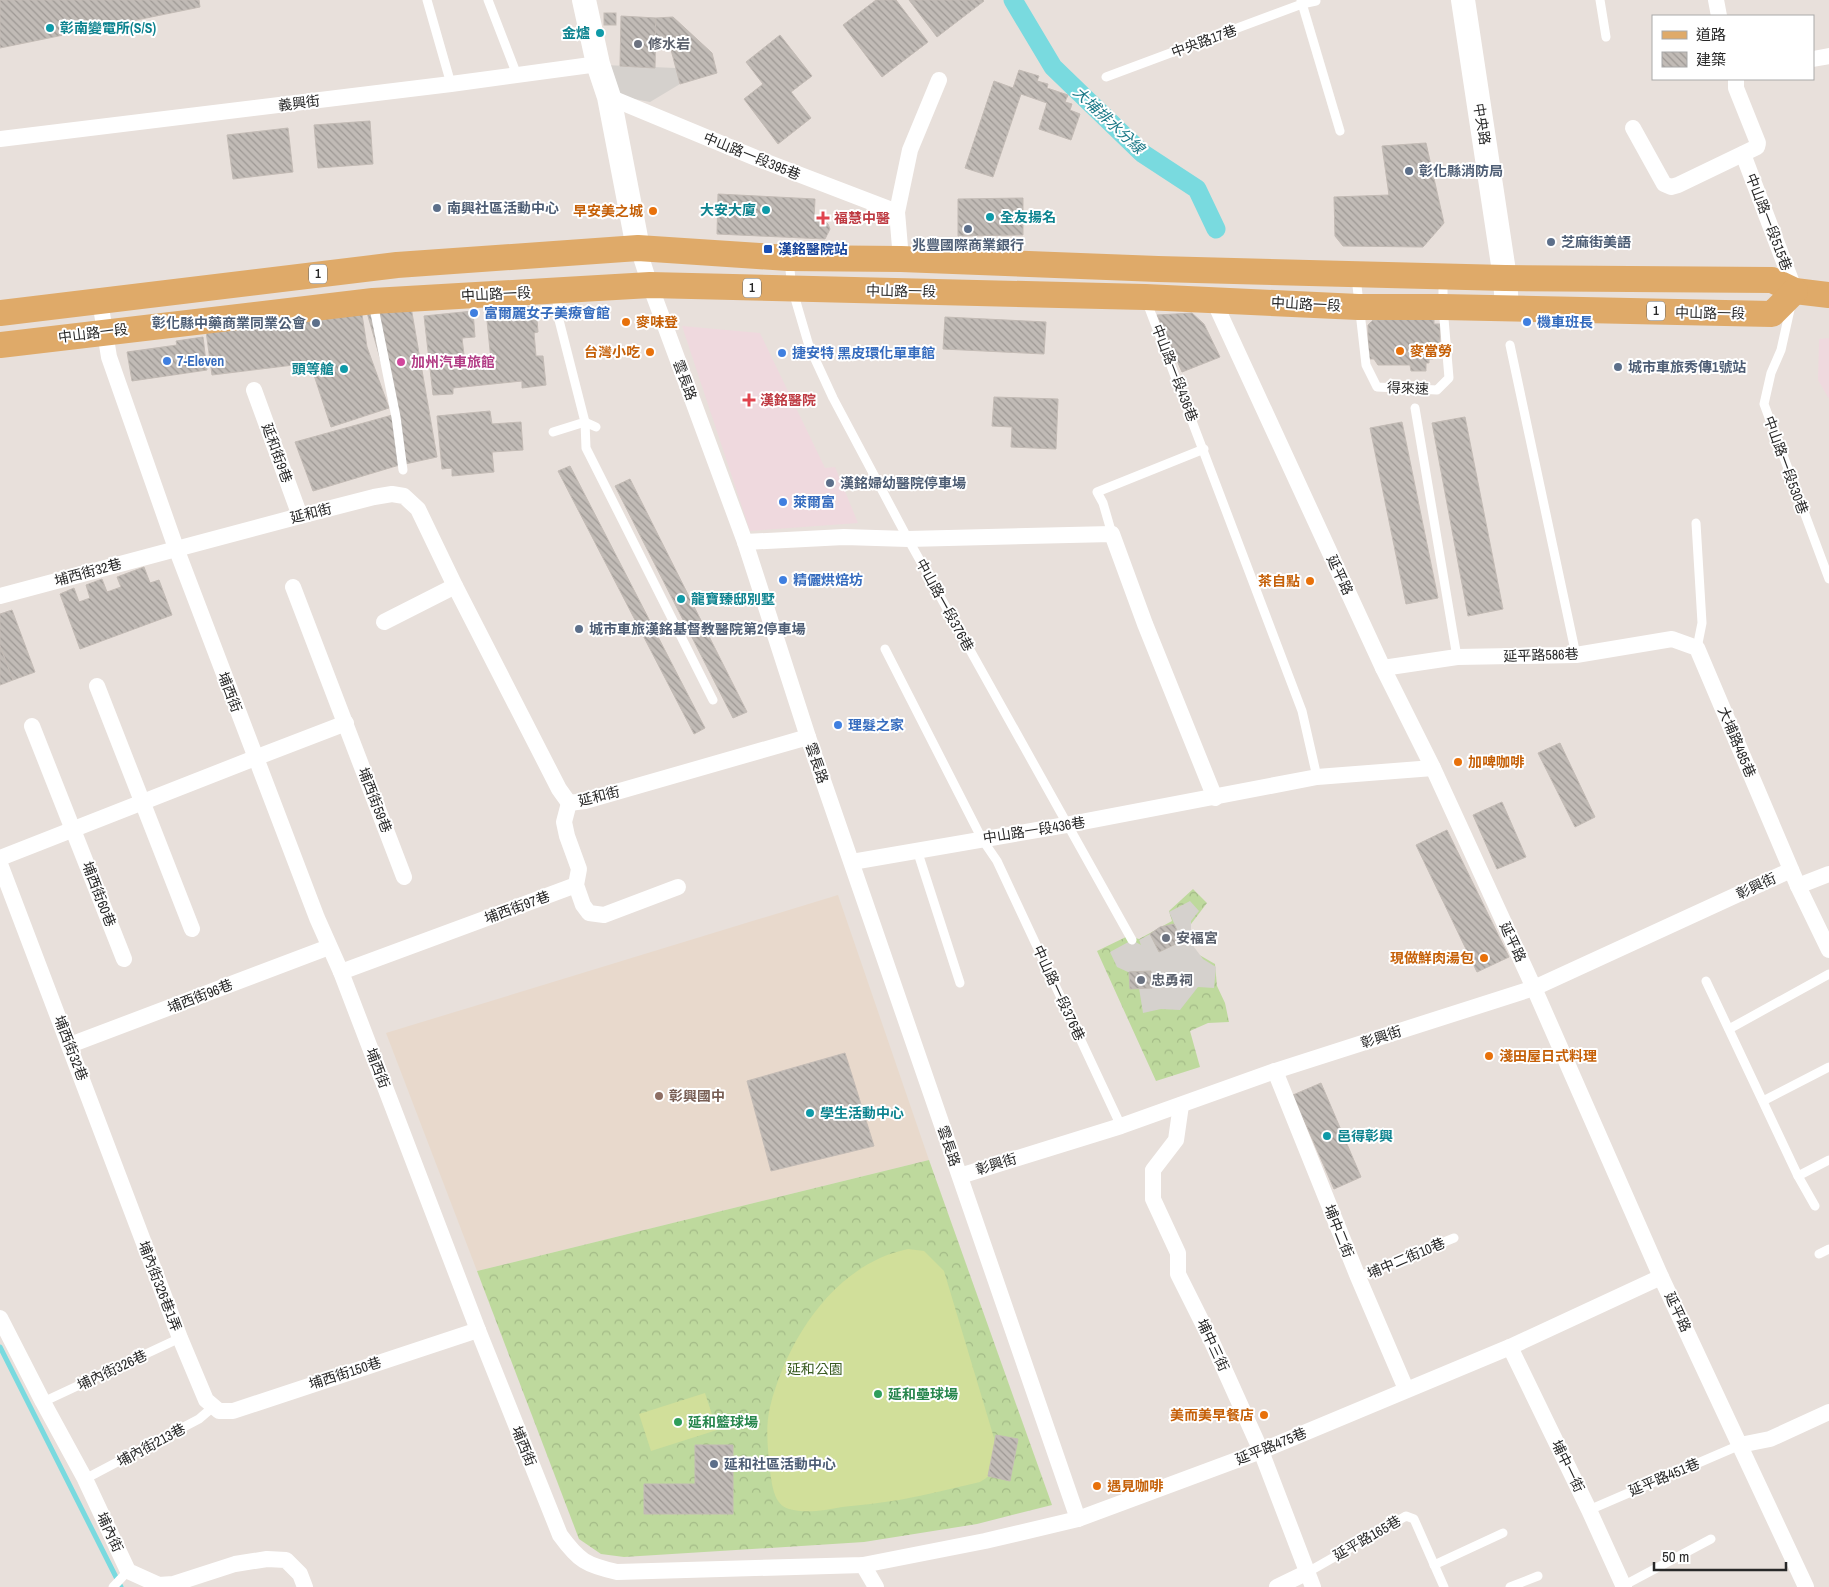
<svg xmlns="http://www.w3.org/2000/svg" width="1829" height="1587" viewBox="0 0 1829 1587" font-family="'Archivo Narrow','Noto Sans TC',sans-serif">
<defs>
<pattern id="forest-crowns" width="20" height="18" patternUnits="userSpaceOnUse" patternTransform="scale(1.25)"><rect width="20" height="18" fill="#bed99d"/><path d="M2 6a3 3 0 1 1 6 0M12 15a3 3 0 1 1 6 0" fill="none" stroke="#a3ba87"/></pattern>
<pattern id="building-back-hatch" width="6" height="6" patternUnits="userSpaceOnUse" patternTransform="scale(1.25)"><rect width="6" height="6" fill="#c1bbb6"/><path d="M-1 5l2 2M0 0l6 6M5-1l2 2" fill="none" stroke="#9d9894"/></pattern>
</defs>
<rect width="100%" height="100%" fill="#e8e0db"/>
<!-- education -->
<path fill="#e8d9cc" d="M838,895L929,1160L477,1271L386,1033Z"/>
<!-- medical -->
<g fill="#efd9de">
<path d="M682,326L760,333L825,468L835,467L858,523L750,531Z"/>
<path d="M1829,338V399L1818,380L1819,339Z"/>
</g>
<!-- forest -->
<g fill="url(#forest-crowns)">
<path d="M1193,889L1207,903L1188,928L1186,943L1196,953L1215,964L1217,986L1225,1003L1229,1022L1208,1023L1190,1031L1200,1067L1156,1081L1097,951L1128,936L1139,939L1172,921L1169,911Z"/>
<path d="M929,1160L1052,1505L977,1524L864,1542L624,1557L601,1554L579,1539L477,1271Z"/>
</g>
<!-- pitch -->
<g fill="#d1df9a">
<path d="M908,1249L924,1251L944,1271L997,1448C995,1465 996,1473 980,1482C953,1488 926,1495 899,1500C880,1503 861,1505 842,1507C826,1510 806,1514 789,1509C774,1505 772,1485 770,1471C768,1450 765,1428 770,1407C787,1339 835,1264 908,1249Z"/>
<path d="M705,1393L717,1430L651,1451L639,1414Z"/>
</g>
<!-- plaza -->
<g fill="#d5d1cd">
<path d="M604,65L676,68L680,84L650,102L619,96Z"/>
<path d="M1190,901L1199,911L1191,921V943L1203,959L1216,967L1214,988L1198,987L1180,1010L1161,1009L1143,1013L1139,988H1152L1151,971L1128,972L1117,967L1110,952L1132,940L1141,945L1139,940L1150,934L1159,952L1182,941L1169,912Z"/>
</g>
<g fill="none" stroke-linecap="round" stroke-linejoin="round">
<!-- stream -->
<path stroke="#79dadf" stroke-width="5" d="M0,1347L121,1587"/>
<!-- canal -->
<path stroke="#79dadf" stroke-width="19" d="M1013,0L1053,67L1142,153L1197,189L1216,229"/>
</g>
<!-- building -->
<g fill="url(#building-back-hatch)" stroke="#c3bbb5">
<path d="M0,0H199L200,7L0,48Z"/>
<path d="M876,0H896L928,42L882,77L843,25Z"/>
<path d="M909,0H983L984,1L937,37Z"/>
<rect x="604" y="13" width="12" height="12"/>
<path d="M621,16L656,18L655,68L620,66Z"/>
<path d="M673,17L712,53L717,73L680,84L669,42L655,41L656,18Z"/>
<path d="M780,35L812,76L791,92L811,118L778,144L744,99L763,84L746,62Z"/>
<path d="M1019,70L1039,76L1037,81L1048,84L1047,88L1068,95L1065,102L1072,104L1070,110L1080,114L1071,140L1039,129L1047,103L1021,94L993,177L965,168L994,81L1013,88Z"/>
<path d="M370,121L373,164L318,168L314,125Z"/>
<path d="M288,128L293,172L233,179L227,135Z"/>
<path d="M1426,143L1444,223L1423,247L1343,246L1335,236L1334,197L1389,195L1382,146Z"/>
<path d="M718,194L815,199L814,220H824L828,224L830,229L825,239L717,234Z"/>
<path d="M1023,198V235L958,236V199Z"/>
<path d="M536,306L538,332L534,333L536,356H543L546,385L522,388V381L453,388V394L433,395L424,316L473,311L475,337L462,338L465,363L491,360L486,311Z"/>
<path d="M411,307L437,457L396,466L313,491L295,442L396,414L366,309Z"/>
<path d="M361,308L367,347L389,408L331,427L310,363L212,375L206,331Z"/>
<path d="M1192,313L1204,324L1220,357L1182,372L1157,315Z"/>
<path d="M945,317L1046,322L1044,354L943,349Z"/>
<path d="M1434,319V324H1440V343H1433V359H1429V363H1426V371H1411L1410,365H1378L1374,359H1368V325L1373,320Z"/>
<path d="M203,337L207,370L132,381L127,352L177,345L176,341Z"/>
<path d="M994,397L1058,399L1056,449L1011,447L1012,427L992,426Z"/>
<path d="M490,411L492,424L521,422L523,450L492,452L494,472L452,476V468L442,469L437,416Z"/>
<path d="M1465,417L1503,609L1468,616L1432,423Z"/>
<path d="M1402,422L1438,598L1406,604L1370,428Z"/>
<path d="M570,466L705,728L694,734L558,471Z"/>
<path d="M630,479L747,712L733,718L615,486Z"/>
<path d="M144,567L150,583L159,580L172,615L80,649L60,594L74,588L79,602L90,598L86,585L102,579L107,592L121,587L117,577Z"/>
<path d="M12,610L35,672L13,680L0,646V614Z"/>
<path d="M0,646L13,680L0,685Z"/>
<path d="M1560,743L1595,817L1575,827L1538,753Z"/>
<path d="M1502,802L1526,857L1497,869L1473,815Z"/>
<path d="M1447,830L1509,957L1477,972L1416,845Z"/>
<path d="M1174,924L1182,941L1159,952L1150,934L1160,927Z"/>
<path d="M1151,971L1152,988L1130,989L1129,972Z"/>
<path d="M845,1053L874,1146L771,1171L747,1081Z"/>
<path d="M1321,1083L1361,1177L1334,1189L1293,1095Z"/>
<path d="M996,1435L1018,1439L1010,1481L988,1476Z"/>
<path d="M695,1445H733V1514H644V1484H695Z"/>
</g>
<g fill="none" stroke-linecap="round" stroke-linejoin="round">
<!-- lane -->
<g stroke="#fff" stroke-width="9">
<path d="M427,0L451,84"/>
<path d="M488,0L517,75"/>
<path d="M1301,0L1340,131"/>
<path d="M1600,0L1606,37"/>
<path d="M1106,77L1302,4L1316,1"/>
<path d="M789,261L792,288L809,346L833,398L908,539L1132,940"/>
<path d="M1356,277L1366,365L1377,387L1437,390L1449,378L1443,307V279"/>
<path d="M1146,300L1302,711L1317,777"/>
<path d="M373,303L396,417L403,470"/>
<path d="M1791,305L1781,350L1771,373L1764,404L1829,579"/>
<path d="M1510,345L1576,655"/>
<path d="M1415,408L1457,657"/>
<path d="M596,427L585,422L586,448L713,700"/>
<path d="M553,432L585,422L559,320L556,293"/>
<path d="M1696,523L1702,623L1697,648"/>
<path d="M1112,534L1103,503L1097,492L1204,449"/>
<path d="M885,649L982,839L997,861L1121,1126"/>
<path d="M917,850L960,983"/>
<path d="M1706,981L1798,1176L1815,1206"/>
<path d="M1729,1029L1829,974"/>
<path d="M1763,1101L1829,1067"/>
<path d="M1798,1176L1829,1160"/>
<path d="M1819,1254L1829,1249"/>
<path d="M1358,1277L1454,1238"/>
<path d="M43,1402L180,1338"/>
<path d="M85,1479L199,1419L213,1407"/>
<path d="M1589,1510L1740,1445"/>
<path d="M1434,1565L1503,1533"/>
<path d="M1308,1572L1406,1516L1414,1519L1444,1587"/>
<path d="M113,1587L128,1571"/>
<path d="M1510,1587L1538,1576"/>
<path d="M1621,1587L1711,1539"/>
</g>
<!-- street -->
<g stroke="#fff" stroke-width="16">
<path d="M1716,0L1719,16"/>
<path d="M1813,59L1829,56"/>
<path d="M609,97L756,158L897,212"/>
<path d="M1633,128L1664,184L1671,187L1678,185L1757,147L1758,143L1736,88V79"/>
<path d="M0,139L451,84L598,64"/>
<path d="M1743,154L1795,291"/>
<path d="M638,248L650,285L745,542L808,737L1078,1519"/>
<path d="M901,259L897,212L910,150L939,80"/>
<path d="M1213,299L1383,668L1433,768L1534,988L1661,1277L1806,1587"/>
<path d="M100,301L109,357L176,548L317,918L341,972L478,1330L560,1535C579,1561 586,1565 617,1572L863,1565L985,1541L1078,1519L1261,1451L1510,1347L1661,1277"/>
<path d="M254,390L300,516"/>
<path d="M745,542L844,537L908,539L1112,534L1145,624L1215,798"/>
<path d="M293,587L404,877"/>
<path d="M0,596L300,516L374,497L392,494L404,496L418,509L455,586L559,789L569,803L585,801L808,737"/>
<path d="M384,622L455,586"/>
<path d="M1383,668L1457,657L1576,655L1672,639L1697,648L1798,886L1829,950"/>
<path d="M97,686L192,929"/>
<path d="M32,726L124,959"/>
<path d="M569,803L564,822L567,836L579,869L576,885L583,905L589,913L604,915L678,887"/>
<path d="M0,858L255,758L346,723"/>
<path d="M852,862L1066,825L1317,777L1433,768"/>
<path d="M0,864L180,1338L206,1400L219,1411H233L478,1330"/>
<path d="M1798,886L1829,874"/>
<path d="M341,972L576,885"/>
<path d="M70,1045L329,947"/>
<path d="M1275,1071L1358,1277L1406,1389"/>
<path d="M1181,1105L1176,1140L1153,1170V1199L1178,1253V1274L1212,1342L1261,1451L1313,1587"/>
<path d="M960,1176L1121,1126L1275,1071L1534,988L1791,870"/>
<path d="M0,1318L43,1402L85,1479L128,1571L159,1585L173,1584L235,1564L267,1559L286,1560L300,1574L305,1587"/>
<path d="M1510,1347L1589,1510L1624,1587"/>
<path d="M1740,1445L1770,1439L1829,1412"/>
<path d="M863,1565L876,1587"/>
<path d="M1277,1587L1308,1572"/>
</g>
<!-- secondary -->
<g stroke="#fff" stroke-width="24">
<path d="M584,0L598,64L609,97L638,248"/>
<path d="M1463,0L1505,278L1507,308"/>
</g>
<!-- primary -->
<g stroke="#dfaa69" stroke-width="26">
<path d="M0,313L397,265L638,248L788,258L901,259L1158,269L1505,278L1772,280L1795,291L1829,295"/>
<path d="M0,345L373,301L650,285L1145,297L1358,307H1443L1772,314L1795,291"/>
</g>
</g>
<!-- markers -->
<g fill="#0f9aa8" stroke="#fff" stroke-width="2">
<circle cx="50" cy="28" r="5"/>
<circle cx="600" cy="33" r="5"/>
<circle cx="766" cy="210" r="5"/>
<circle cx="990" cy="217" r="5"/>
<circle cx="344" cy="369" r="5"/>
<circle cx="681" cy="599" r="5"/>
<circle cx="810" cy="1113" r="5"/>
<circle cx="1327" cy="1136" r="5"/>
</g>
<g fill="#6b7280" stroke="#fff" stroke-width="2">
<circle cx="638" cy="44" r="5"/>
<circle cx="1166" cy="938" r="5"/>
<circle cx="1141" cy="980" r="5"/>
</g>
<g fill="#5c6f8a" stroke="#fff" stroke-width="2">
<circle cx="1409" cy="171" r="5"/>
<circle cx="437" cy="208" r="5"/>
<circle cx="968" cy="229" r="5"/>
<circle cx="1551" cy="242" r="5"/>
<circle cx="316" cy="323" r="5"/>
<circle cx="1618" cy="367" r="5"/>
<circle cx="830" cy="483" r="5"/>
<circle cx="579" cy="629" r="5"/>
<circle cx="714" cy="1464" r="5"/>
</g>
<g fill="#e8710a" stroke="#fff" stroke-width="2">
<circle cx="653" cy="211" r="5"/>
<circle cx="626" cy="322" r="5"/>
<circle cx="1400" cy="351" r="5"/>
<circle cx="650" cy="352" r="5"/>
<circle cx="1310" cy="581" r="5"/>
<circle cx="1458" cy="762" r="5"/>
<circle cx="1484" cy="958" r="5"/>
<circle cx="1489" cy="1056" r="5"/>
<circle cx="1264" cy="1415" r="5"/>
<circle cx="1097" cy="1486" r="5"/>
</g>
<g fill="#e0444e" stroke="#fff" stroke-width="2">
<path d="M820.5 210.5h5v5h5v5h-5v5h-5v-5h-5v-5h5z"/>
<path d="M746.5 392.5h5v5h5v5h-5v5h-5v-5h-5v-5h5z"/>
</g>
<rect fill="#1a4fb4" stroke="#fff" stroke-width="2" x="763" y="244" width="10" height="10" rx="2.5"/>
<g fill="#3f7fe0" stroke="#fff" stroke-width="2">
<circle cx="474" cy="313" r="5"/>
<circle cx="1527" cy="322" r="5"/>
<circle cx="782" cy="353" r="5"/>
<circle cx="167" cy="361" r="5"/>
<circle cx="783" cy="502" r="5"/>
<circle cx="783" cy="580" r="5"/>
<circle cx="838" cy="725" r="5"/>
</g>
<circle fill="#d1479c" stroke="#fff" stroke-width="2" cx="401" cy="362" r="5"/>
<circle fill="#8d6e63" stroke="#fff" stroke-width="2" cx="659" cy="1096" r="5"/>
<g fill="#2e9e5b" stroke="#fff" stroke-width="2">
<circle cx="878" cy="1394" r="5"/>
<circle cx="678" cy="1422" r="5"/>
</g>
<g text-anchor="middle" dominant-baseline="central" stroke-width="4" stroke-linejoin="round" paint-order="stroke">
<!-- shield labels -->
<g fill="#fff" stroke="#686868" stroke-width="1">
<rect x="309" y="264.5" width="18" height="19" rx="4"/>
<rect x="743" y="278.5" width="18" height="19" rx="4"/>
<rect x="1647" y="301.5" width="18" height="19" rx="4"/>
</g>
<g font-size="12" font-weight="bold" fill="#282828">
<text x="318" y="274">1</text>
<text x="752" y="288">1</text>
<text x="1656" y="311">1</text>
</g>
<!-- culture labels -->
<g font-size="14" font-weight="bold" fill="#0d838f" stroke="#fff" text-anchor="start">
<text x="60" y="28">彰南變電所(S/S)</text>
<text x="590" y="33" text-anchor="end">金爐</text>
<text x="756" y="210" text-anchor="end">大安大廈</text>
<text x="1000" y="217">全友揚名</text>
<text x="334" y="369" text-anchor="end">頭等艙</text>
<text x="691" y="599">龍寶臻邸別墅</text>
<text x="820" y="1113">學生活動中心</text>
<text x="1337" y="1136">邑得彰興</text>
</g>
<!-- street labels -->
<g font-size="14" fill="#282828" stroke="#fff">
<text transform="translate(1204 41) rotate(-20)">中央路17巷</text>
<text transform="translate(299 103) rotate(-7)">義興街</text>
<text transform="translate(1482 124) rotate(81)">中央路</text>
<text transform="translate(752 156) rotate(22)">中山路一段395巷</text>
<text transform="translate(1769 222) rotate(69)">中山路一段515巷</text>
<text transform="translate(901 291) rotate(1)">中山路一段</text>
<text transform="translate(496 294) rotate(-3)">中山路一段</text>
<text transform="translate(1306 304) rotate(3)">中山路一段</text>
<text transform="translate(1710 313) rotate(1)">中山路一段</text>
<text transform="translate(93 333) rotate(-7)">中山路一段</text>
<text transform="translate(1175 373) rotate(69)">中山路一段436巷</text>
<text transform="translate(685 380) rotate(70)">雲長路</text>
<text transform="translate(1408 388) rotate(2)">得來速</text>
<text transform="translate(277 453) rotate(70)">延和街9巷</text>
<text transform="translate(1786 465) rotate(70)">中山路一段530巷</text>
<text transform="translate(311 513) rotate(-14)">延和街</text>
<text transform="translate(88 572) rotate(-15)">埔西街32巷</text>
<text transform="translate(1340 575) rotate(65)">延平路</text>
<text transform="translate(945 605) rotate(61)">中山路一段376巷</text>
<text transform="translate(1541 655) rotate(-2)">延平路586巷</text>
<text transform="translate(230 692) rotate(69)">埔西街</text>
<text transform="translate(1737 742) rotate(67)">大埔路485巷</text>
<text transform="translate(817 763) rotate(71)">雲長路</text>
<text transform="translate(599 796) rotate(-14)">延和街</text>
<text transform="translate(375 800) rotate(69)">埔西街59巷</text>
<text transform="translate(1034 830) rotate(-9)">中山路一段436巷</text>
<text transform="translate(1756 886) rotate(-25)">彰興街</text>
<text transform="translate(99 894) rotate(69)">埔西街60巷</text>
<text transform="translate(517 907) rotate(-20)">埔西街97巷</text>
<text transform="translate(1513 942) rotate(65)">延平路</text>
<text transform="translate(1059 993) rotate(65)">中山路一段376巷</text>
<text transform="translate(200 996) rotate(-21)">埔西街96巷</text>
<text transform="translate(1381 1037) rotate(-18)">彰興街</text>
<text transform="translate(71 1048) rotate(69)">埔西街32巷</text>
<text transform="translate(378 1068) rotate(69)">埔西街</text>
<text transform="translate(949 1146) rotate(71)">雲長路</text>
<text transform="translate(996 1164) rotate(-17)">彰興街</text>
<text transform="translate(1339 1231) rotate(68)">埔中二街</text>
<text transform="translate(1406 1258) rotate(-23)">埔中二街10巷</text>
<text transform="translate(160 1286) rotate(69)">埔內街326巷1弄</text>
<text transform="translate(1678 1312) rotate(65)">延平路</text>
<text transform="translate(1213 1345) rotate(65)">埔中三街</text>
<text transform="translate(112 1370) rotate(-25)">埔內街326巷</text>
<text transform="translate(345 1373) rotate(-18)">埔西街150巷</text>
<text transform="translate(151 1445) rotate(-28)">埔內街213巷</text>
<text transform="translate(524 1446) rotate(68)">埔西街</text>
<text transform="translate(1271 1446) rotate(-22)">延平路475巷</text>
<text transform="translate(1568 1466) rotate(64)">埔中一街</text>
<text transform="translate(1664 1477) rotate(-23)">延平路451巷</text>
<text transform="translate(110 1532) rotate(65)">埔內街</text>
<text transform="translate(1367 1538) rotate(-30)">延平路165巷</text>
</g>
<!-- worship labels -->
<g font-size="14" font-weight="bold" fill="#5b616d" stroke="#fff" text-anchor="start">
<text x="648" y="44">修水岩</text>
<text x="1176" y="938">安福宮</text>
<text x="1151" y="980">忠勇祠</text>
</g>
<!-- service labels -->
<g font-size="14" font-weight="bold" fill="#4e5e75" stroke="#fff" text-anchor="start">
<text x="1419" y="171">彰化縣消防局</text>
<text x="447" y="208">南興社區活動中心</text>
<text x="1561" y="242">芝麻街美語</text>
<text x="968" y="245" text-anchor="middle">兆豐國際商業銀行</text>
<text x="306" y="323" text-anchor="end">彰化縣中藥商業同業公會</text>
<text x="1628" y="367">城市車旅秀傳1號站</text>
<text x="840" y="483">漢銘婦幼醫院停車場</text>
<text x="589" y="629">城市車旅漢銘基督教醫院第2停車場</text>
<text x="724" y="1464">延和社區活動中心</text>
</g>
<!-- food labels -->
<g font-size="14" font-weight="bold" fill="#c56008" stroke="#fff" text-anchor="end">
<text x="643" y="211">早安美之城</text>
<text x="636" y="322" text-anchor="start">麥味登</text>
<text x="1410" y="351" text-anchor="start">麥當勞</text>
<text x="640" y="352">台灣小吃</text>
<text x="1300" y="581">茶自點</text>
<text x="1468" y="762" text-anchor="start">加啤咖啡</text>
<text x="1474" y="958">現做鮮肉湯包</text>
<text x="1499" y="1056" text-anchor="start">淺田屋日式料理</text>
<text x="1254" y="1415">美而美早餐店</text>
<text x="1107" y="1486" text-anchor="start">遇見咖啡</text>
</g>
<!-- health labels -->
<g font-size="14" font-weight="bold" fill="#be3a42" stroke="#fff" text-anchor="start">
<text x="834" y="218">福慧中醫</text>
<text x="760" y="400">漢銘醫院</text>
</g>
<!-- transit labels -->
<g font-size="14" font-weight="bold" fill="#164399" stroke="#fff" text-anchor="start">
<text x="778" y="249">漢銘醫院站</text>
</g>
<!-- shop labels -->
<g font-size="14" font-weight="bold" fill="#366cbe" stroke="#fff" text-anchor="start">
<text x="484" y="313">富爾麗女子美療會館</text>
<text x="1537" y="322">機車班長</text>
<text x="792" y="353">捷安特 黑皮環化單車館</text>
<text x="177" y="361">7-Eleven</text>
<text x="793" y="502">萊爾富</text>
<text x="793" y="580">精儷烘焙坊</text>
<text x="848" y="725">理髮之家</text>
</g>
<!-- hotel labels -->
<g font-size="14" font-weight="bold" fill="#b23c85" stroke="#fff" text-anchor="start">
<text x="411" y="362">加州汽車旅館</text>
</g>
<!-- education labels -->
<g font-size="14" font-weight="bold" fill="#785e54" stroke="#fff" text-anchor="start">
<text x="669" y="1096">彰興國中</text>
</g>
<!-- park labels -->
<g font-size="14" fill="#395b21" stroke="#fff">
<text x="815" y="1369">延和公園</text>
</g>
<!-- leisure labels -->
<g font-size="14" font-weight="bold" fill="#27864d" stroke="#fff" text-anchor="start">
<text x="888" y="1394">延和壘球場</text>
<text x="688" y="1422">延和籃球場</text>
</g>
<!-- water labels -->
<g font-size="15" font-style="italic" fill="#1c7987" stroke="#fff">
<text transform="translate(1109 120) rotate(43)">大埔排水分線</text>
</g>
</g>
<!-- legend -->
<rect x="1652" y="15" width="162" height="65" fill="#ffffff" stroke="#a9a9a9"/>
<rect x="1662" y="31" width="25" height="8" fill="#dfaa69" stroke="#a9a9a9"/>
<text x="1696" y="40" font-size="15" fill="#282828">道路</text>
<rect x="1662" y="52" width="25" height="15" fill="url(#building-back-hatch)" stroke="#a9a9a9"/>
<text x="1696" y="65" font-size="15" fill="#282828">建築</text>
<!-- scale -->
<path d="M1654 1562v8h132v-8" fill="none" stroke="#282828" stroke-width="2.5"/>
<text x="1662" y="1562" font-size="15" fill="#282828" stroke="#ffffff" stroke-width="4" paint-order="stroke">50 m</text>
</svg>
